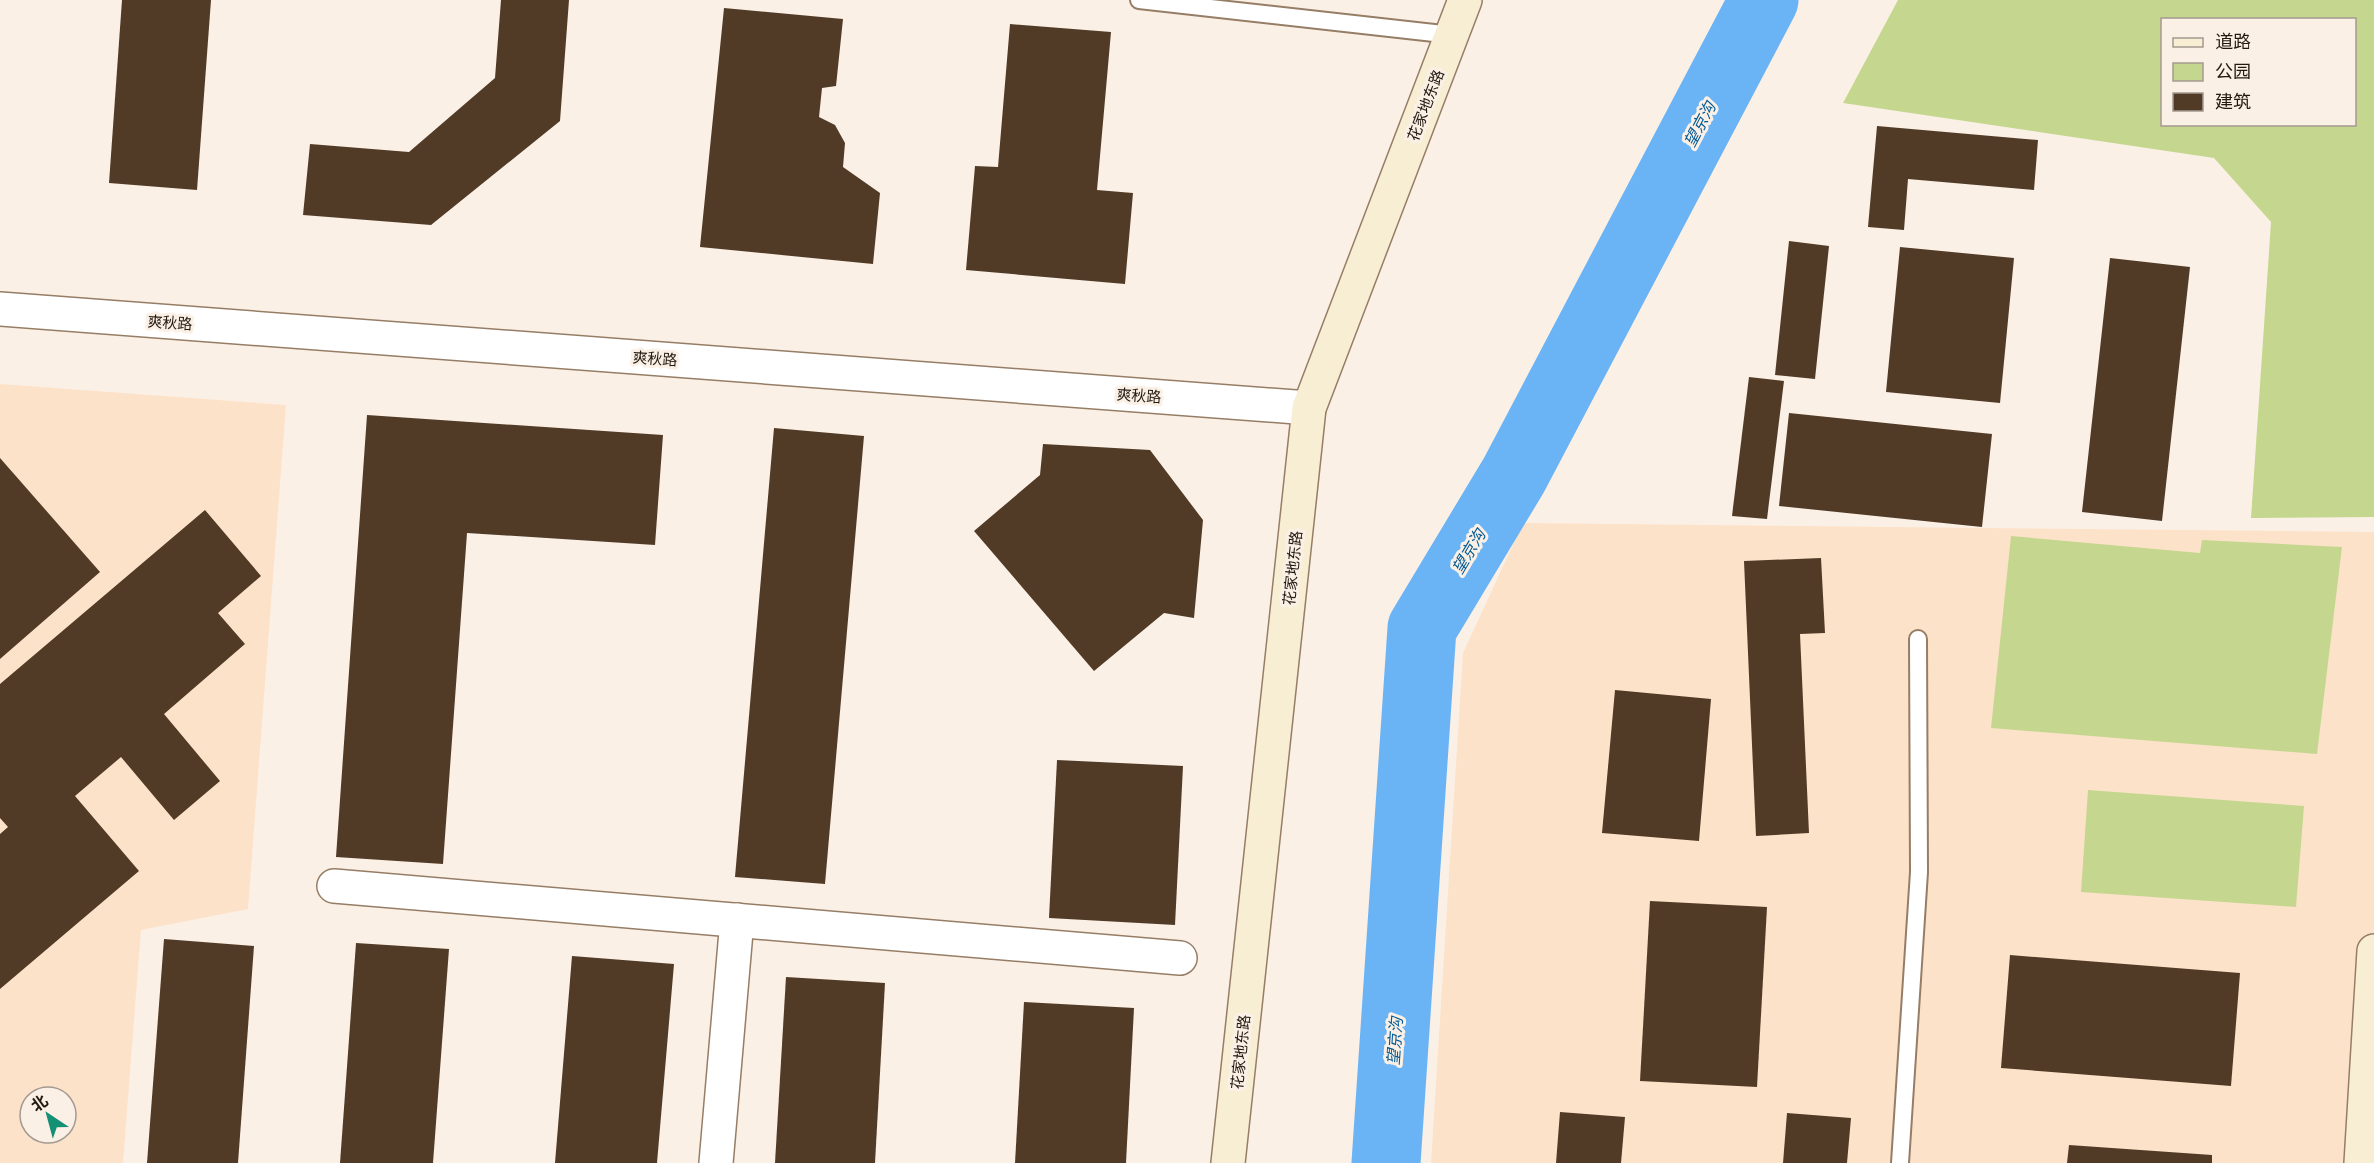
<svg xmlns="http://www.w3.org/2000/svg" width="2374" height="1163" viewBox="0 0 2374 1163" font-family="Commissioner,'Noto Sans SC',sans-serif">
<rect width="100%" height="100%" fill="#fbf0e6"/>
<!-- built -->
<g fill="#fde2ca" fill-rule="evenodd">
<path d="M0,384L286,405L248,909L141,930L123,1163H0ZM30,1097H66V1133H30Z"/>
<path d="M1523,523L2374,532V1163H1431L1463,653Z"/>
</g>
<!-- green -->
<g fill="#c5d78f" fill-rule="evenodd">
<path d="M1898,0H2374V517L2251,518L2271,222L2214,158L1843,103ZM2162,20H2354V124H2162Z"/>
<path d="M2011,536L2200,553L2202,540L2342,547L2317,754L1991,728Z"/>
<path d="M2088,790L2304,806L2296,907L2081,892Z"/>
</g>
<g fill="none" stroke-linecap="round" stroke-linejoin="round">
<!-- river -->
<path stroke="#6ab3f5" stroke-width="69" d="M1386,1163L1422,628L1514,475L1764,0"/>
</g>
<!-- building -->
<g fill="#513b26">
<path d="M122,0H211L197,190L109,183Z"/>
<path d="M501,0H569L560,121L431,225L303,215L310,144L409,152L495,78Z"/>
<path d="M724,8L843,19L836,86L822,88L819,117L835,125L845,143L843,167L880,193L873,264L700,247Z"/>
<path d="M1010,24L1111,32L1097,190L1133,193L1125,284L966,270L975,166L998,167Z"/>
<path d="M1877,126L2038,140L2034,190L1908,179L1904,230L1868,227Z"/>
<path d="M1789,241L1829,246L1815,379L1775,375Z"/>
<path d="M1900,247L2014,258L2000,403L1886,392Z"/>
<path d="M2110,258L2190,267L2162,521L2082,512Z"/>
<path d="M1749,377L1784,381L1767,519L1732,516Z"/>
<path d="M1789,413L1992,434L1982,527L1779,506Z"/>
<path d="M367,415L663,435L655,545L467,533L443,864L336,857Z"/>
<path d="M774,428L864,436L825,884L735,877Z"/>
<path d="M1043,444L1150,450L1203,520L1194,618L1164,613L1094,671L974,531L1040,475Z"/>
<path d="M0,458L100,572L0,659Z"/>
<path d="M205,510L261,576L218,613L245,644L164,714L220,781L174,820L121,757L75,796L139,871L0,989V834L8,827L0,818V684Z"/>
<path d="M1821,558L1825,633L1800,634L1809,833L1756,836L1744,561Z"/>
<path d="M1615,690L1711,699L1699,841L1602,833Z"/>
<path d="M1057,760L1183,766L1175,925L1049,918Z"/>
<path d="M1650,901L1767,907L1757,1087L1640,1081Z"/>
<path d="M164,939L254,946L238,1163H147Z"/>
<path d="M356,943L449,949L433,1163H340Z"/>
<path d="M2010,955L2240,973L2231,1086L2001,1068Z"/>
<path d="M572,956L674,964L657,1163H555Z"/>
<path d="M786,977L885,983L875,1163H775Z"/>
<path d="M1024,1002L1134,1008L1126,1163H1015Z"/>
<path d="M1560,1112L1625,1117L1621,1163H1556Z"/>
<path d="M1787,1113L1851,1118L1847,1163H1783Z"/>
<path d="M2069,1145L2212,1155V1163H2067Z"/>
</g>
<g fill="none" stroke-linecap="round" stroke-linejoin="round">
<!-- lane casing -->
<g stroke="#967d66" stroke-width="20">
<g id="lane">
<path d="M1139,0L1452,35"/>
<path d="M1900,1163L1919,872L1918,639"/>
</g>
</g>
<!-- street casing -->
<g stroke="#967d66" stroke-width="36">
<g id="street">
<path d="M0,309L1309,408"/>
<path d="M334,886L1180,958"/>
<path d="M716,1163L737,920"/>
</g>
</g>
<!-- secondary casing -->
<g stroke="#967d66" stroke-width="36">
<g id="secondary">
<path d="M1228,1163L1309,408L1465,0"/>
<path d="M2361,1163L2374,951"/>
</g>
</g>
<!-- lane -->
<use href="#lane" stroke="#fff" stroke-width="16"/>
<!-- street -->
<use href="#street" stroke="#fff" stroke-width="33"/>
<!-- secondary -->
<use href="#secondary" stroke="#f7eed4" stroke-width="33"/>
</g>
<g text-anchor="middle" dominant-baseline="central" stroke-width="6" stroke-linejoin="round" paint-order="stroke">
<!-- street labels -->
<g font-size="15" fill="#221910" stroke="#fbf0e6">
<text transform="translate(1425 105) rotate(-69)">花家地东路</text>
<text transform="translate(170 322) rotate(4)">爽秋路</text>
<text transform="translate(655 358) rotate(4)">爽秋路</text>
<text transform="translate(1139 395) rotate(4)">爽秋路</text>
<text transform="translate(1292 568) rotate(-84)">花家地东路</text>
<text transform="translate(1240 1052) rotate(-84)">花家地东路</text>
</g>
<!-- water labels -->
<g font-size="16" font-style="italic" fill="#005995" stroke="#fbf0e6">
<text transform="translate(1699 124) rotate(-62)">望京沟</text>
<text transform="translate(1468 551) rotate(-59)">望京沟</text>
<text transform="translate(1394 1041) rotate(-86)">望京沟</text>
</g>
</g>
<!-- legend -->
<rect x="2161" y="18" width="195" height="108" fill="#fbf0e6" stroke="#a49a90" stroke-width="1.5"/>
<rect x="2173" y="38" width="30" height="9" fill="#f7eed4" stroke="#a49a90" stroke-width="1.5"/>
<text x="2215" y="48" font-size="18" fill="#221910">道路</text>
<rect x="2173" y="63" width="30" height="18" fill="#c5d78f" stroke="#a49a90" stroke-width="1.5"/>
<text x="2215" y="78" font-size="18" fill="#221910">公园</text>
<rect x="2173" y="93" width="30" height="18" fill="#513b26" stroke="#a49a90" stroke-width="1.5"/>
<text x="2215" y="108" font-size="18" fill="#221910">建筑</text>
<!-- north arrow -->
<g transform="translate(48 1115) rotate(324)"><circle r="28" fill="#fbf0e6" stroke="#a49a90" stroke-width="1.5"/>
<path d="M0-4.5L10 22L0 15L-10 22Z" fill="#149075"/>
<text y="-9" font-size="16" font-weight="bold" text-anchor="middle" fill="#221910">北</text>
</g>
</svg>
